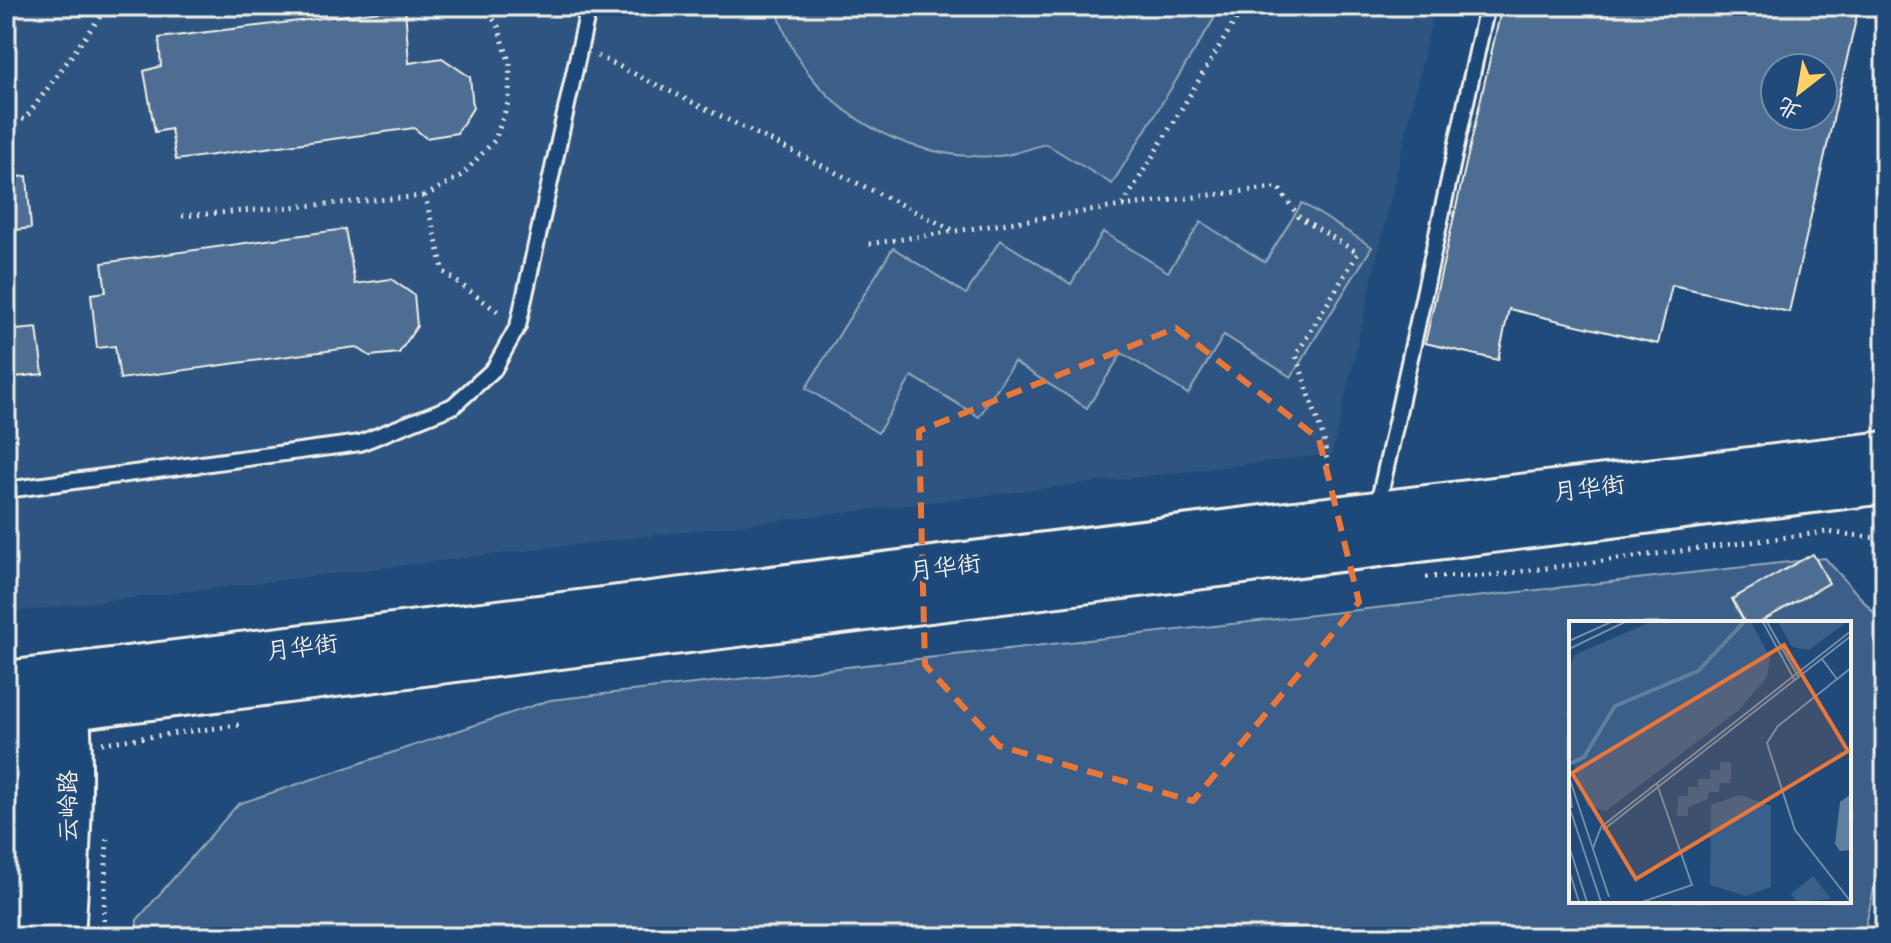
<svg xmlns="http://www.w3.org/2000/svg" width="1891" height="943" viewBox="0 0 1891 943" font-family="'Comic Neue','LXGW WenKai TC',sans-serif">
<rect width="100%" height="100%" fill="#1f4a7a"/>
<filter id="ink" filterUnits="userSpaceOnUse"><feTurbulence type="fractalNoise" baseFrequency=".0125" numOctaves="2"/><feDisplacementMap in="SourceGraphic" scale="16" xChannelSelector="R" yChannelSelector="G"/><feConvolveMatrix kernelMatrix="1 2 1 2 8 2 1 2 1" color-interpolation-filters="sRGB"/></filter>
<g filter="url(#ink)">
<!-- built -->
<path fill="#2d5581" d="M6,6H1435L1332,454L6,613Z"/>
<!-- green -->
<g fill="#3a5f88" stroke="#97a8b8" stroke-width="2" fill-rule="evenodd">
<path d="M776,6H1222L1112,184L1046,144C1030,148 1014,155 998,156C899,162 802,105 776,6Z"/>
<path d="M1302,203L1372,247L1291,377L1224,335L1188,394L1122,353L1087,408L1014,362L979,417L912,376L878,433L806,388L893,248L966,294L1000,240L1071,284L1103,232L1168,272L1201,222L1265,262Z"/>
<path d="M1825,558L1885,625V841L1863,937H136L137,920L238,804L550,700ZM1571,623H1849V901H1571Z"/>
</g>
<!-- building -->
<g fill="#4d6e92" stroke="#f4f1e8" stroke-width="2" fill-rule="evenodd">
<path d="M1502,6H1859L1789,312L1672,285L1658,344L1509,309L1498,360L1425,343ZM1775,68H1823V116H1775Z"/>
<path d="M405,8L409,63L442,58L470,77L473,108L457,133L426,138L414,128L176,160L171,129L155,132L144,71L161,66L159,38Z"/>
<path d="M27,176L31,228L6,231V178Z"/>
<path d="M345,229L355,284L391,279L414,295L417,326L399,353L370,356L356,347L120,379L115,346L97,348L91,294L106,292L102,263Z"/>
<path d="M37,328L43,374L6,378V331Z"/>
<path d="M1813,554L1829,583L1758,623H1745L1732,599Z"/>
</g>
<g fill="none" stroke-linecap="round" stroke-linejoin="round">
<!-- lane casing -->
<g stroke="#f4f1e8" stroke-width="20">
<g id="lane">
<path d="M6,490L360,443L453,406L494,369L518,326L589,6"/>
<path d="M1377,509L1487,6"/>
</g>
</g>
<!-- secondary casing -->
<g stroke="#f4f1e8" stroke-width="48">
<g id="secondary">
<path d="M6,683L1376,513L1885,453"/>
<path d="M6,716L1885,482"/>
<path d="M26,937C28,854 37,768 26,685"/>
<path d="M63,937C68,853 75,765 65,681"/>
</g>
</g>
<!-- path -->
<g stroke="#f4f1e8" stroke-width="5" stroke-dasharray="2 6" stroke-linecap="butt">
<path d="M484,6L498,26L510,64L509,100L495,140L462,175L425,196L444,272L501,314"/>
<path d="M217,7L224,6"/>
<path d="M598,56L955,231"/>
<path d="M6,121L25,119L108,6"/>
<path d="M1123,205L1244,6"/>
<path d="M182,216L425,196"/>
<path d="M869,244L1122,206L1278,187L1299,217L1358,253L1296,355L1324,440L1329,476"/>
<path d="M1426,577L1486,576L1827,532L1877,538L1885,543"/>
<path d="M102,743L239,725"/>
<path d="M103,937L107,838"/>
</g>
<!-- lane -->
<use href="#lane" stroke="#1f4a7a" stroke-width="14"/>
<!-- secondary -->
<use href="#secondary" stroke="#1f4a7a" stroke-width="42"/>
</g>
</g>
<!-- marked area -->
<path fill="none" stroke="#ea7738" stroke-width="6" stroke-dasharray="16 10" stroke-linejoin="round" d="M1176,328L1319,439L1359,602L1193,801L999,746L925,665L919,431Z"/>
<g text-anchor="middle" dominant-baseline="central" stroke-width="8" stroke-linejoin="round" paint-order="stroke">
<!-- street labels -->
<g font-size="24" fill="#f4f1e8" stroke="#1f4a7a">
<text transform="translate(1589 488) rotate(-7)">月华街</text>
<text transform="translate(945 567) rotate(-7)">月华街</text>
<text transform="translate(302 647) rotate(-7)">月华街</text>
<text transform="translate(68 806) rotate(-90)">云岭路</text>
</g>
</g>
<!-- overview -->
<g transform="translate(1569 621)">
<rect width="282" height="282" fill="#1f4a7a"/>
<path d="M82,1H182L201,36L198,56L170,89L37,190L18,185L0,130V50L5,34ZM209,1H278L240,29L223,26ZM151,141H162V162H151L150,171H140L139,178L119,186V195H108L109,175H119V166H129V158H141V149H151ZM171,174L202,185V266L177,275L141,264L142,184ZM244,255L262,278L228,281L222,273Z" fill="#3a5f88"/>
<path d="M282,173V229L271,230L266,223L271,181Z" fill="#627e9d"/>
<path fill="none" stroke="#627e9d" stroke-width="4" d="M0,143L15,136L46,85L129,50L175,1"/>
<path fill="none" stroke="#748da6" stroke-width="2" d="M194,1L225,58M198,1L229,55M0,20L42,1M0,28L56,1M253,38L268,58M282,47L209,105L198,122L226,209L282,281M0,156L40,276M0,160L3,187M0,185L32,281M34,209L282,15M0,225L18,281M24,227L32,206L282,10M0,249L10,281M73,281L123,264L88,163"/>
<path fill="#ea7738" fill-opacity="0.15" stroke="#ea7738" stroke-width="4" d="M215,24L279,130L67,258L3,152Z"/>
<rect width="282" height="282" fill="none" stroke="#f4f1e8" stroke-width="4"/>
</g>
<!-- margin -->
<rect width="1891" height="943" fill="none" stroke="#1f4a7a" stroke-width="32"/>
<rect x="16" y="16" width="1859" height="911" fill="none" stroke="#f4f1e8" stroke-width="3" filter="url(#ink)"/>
<!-- north arrow -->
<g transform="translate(1799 92) rotate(211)"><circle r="38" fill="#1f4a7a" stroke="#748da6" stroke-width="2"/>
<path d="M0-6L14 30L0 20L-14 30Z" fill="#ffd166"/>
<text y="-12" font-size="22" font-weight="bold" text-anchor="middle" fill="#f4f1e8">北</text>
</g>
</svg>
